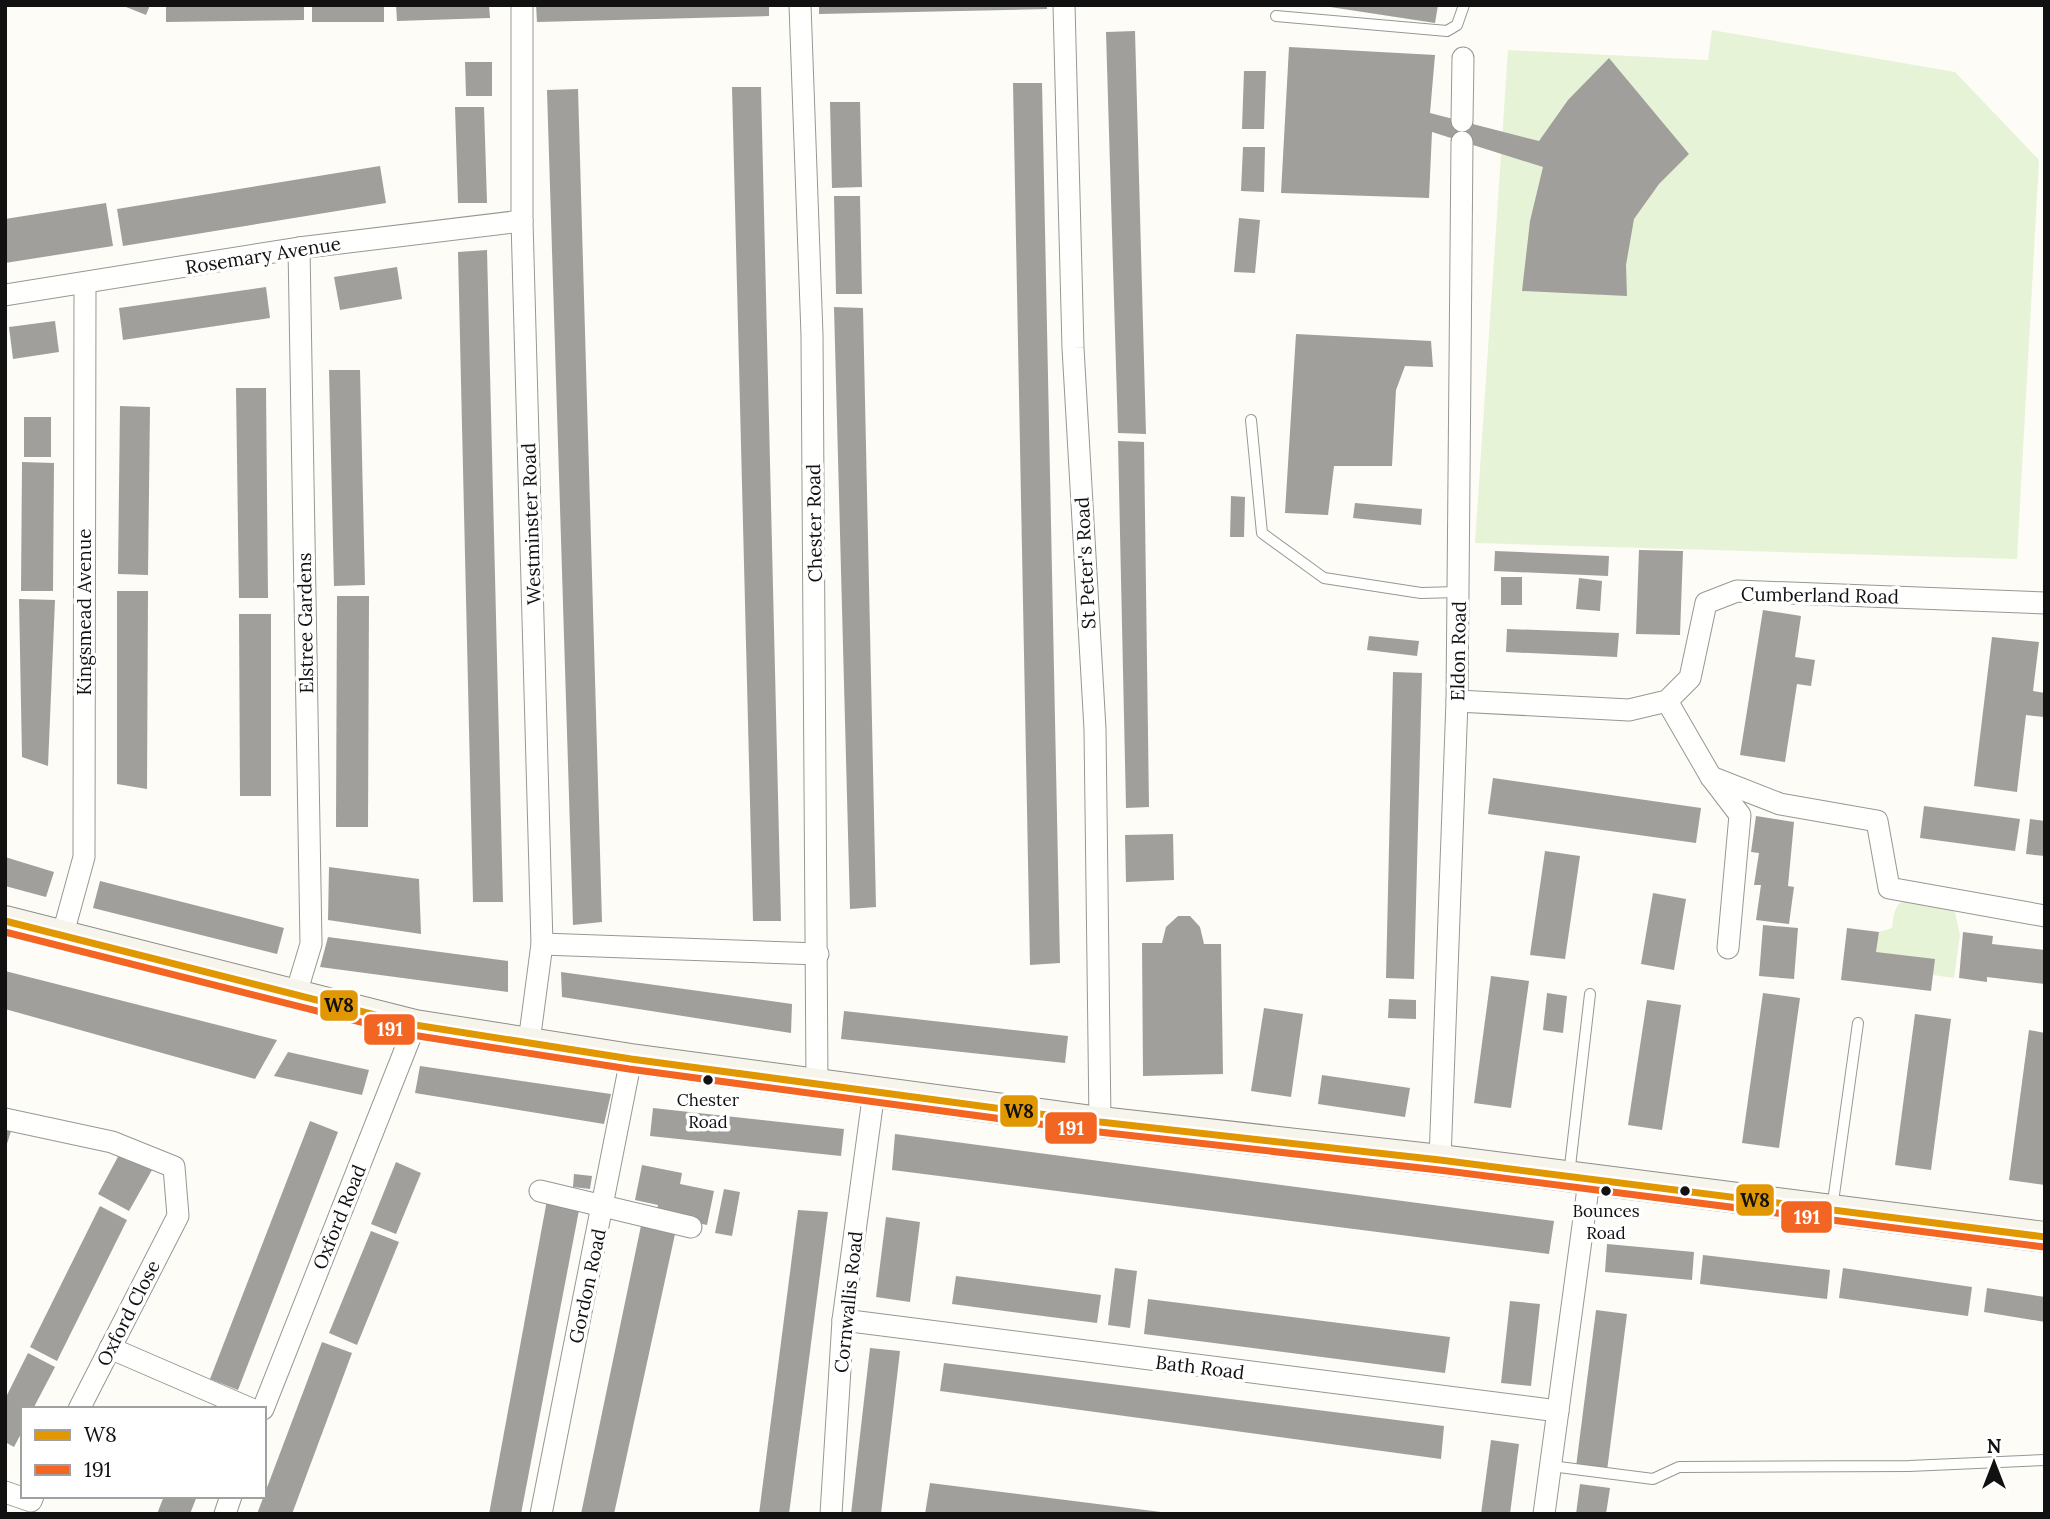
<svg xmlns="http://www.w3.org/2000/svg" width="2050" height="1519" viewBox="0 0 2050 1519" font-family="Lora,serif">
<rect width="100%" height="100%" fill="#fdfcf7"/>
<!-- green -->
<g fill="#e7f3d7">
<path d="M1712,30L1955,72L2039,160L2017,559L1475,543L1508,50L1708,60Z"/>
<path d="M1909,898L1953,904L1960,935L1954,978L1933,975L1876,952L1879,932L1892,928C1894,914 1894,903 1909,898Z"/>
</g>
<!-- building -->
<g fill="#a19f9c">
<path d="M121,5H150L146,15Z"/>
<path d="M166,5H304V20L166,22Z"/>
<rect x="312" y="5" width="72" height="17"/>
<path d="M396,5H489L490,18L397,21Z"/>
<path d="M536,5H769V16L537,22Z"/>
<path d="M819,5H1047V9L819,14Z"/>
<path d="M1317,5H1438L1435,23Z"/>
<path d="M1135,31L1146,434L1118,433L1106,32Z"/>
<path d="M1289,47L1435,55L1430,113L1539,141L1568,100L1609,58L1689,154L1659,184L1634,219L1626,265L1627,296L1522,291L1530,221L1543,167L1432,132L1429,198L1281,193Z"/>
<path d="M465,62H492V96H466Z"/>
<path d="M1244,71H1266L1264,129H1242Z"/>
<path d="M1013,83H1042L1060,963L1030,965Z"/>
<path d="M732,87H761L781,921H753Z"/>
<path d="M578,89L602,922L573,925L547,90Z"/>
<path d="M830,102H860L862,187L832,188Z"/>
<path d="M455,107H484L487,203H458Z"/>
<path d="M1243,147H1265L1264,192L1241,191Z"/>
<path d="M380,166L386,203L123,246L117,209Z"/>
<path d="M834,196H860L862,294H836Z"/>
<path d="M106,203L113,246L5,263V219Z"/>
<path d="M1239,218L1260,220L1255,273L1234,272Z"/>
<path d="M487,250L503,902H473L458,252Z"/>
<path d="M397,267L402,299L340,310L334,277Z"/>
<path d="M266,287L270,318L123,340L119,308Z"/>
<path d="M834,307L863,308L876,907L850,909Z"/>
<path d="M55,321L59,352L13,359L9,327Z"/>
<path d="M1296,334L1431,341L1433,367L1405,366L1396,390L1392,466H1334L1328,515L1285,513Z"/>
<path d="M329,370H360L365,585L334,586Z"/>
<path d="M236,388H266L268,598H239Z"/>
<path d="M120,406L150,407L148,575L118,574Z"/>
<rect x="24" y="417" width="27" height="40"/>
<path d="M1118,441L1144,442L1149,807L1126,808Z"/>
<path d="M22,462L54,463L53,591H21Z"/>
<path d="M1231,496L1245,497L1244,537H1230Z"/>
<path d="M1355,503L1422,509L1421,525L1353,518Z"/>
<path d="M1639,550L1683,551L1680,635L1636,634Z"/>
<path d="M1495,551L1609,556L1608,576L1494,571Z"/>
<rect x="1501" y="577" width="21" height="28"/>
<path d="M1579,578L1602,581L1600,611L1576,609Z"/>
<path d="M117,591H148L147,789L117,784Z"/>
<path d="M337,596H369L368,827H336Z"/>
<path d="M19,599L55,600L48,766L22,757Z"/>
<path d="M1763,610L1801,616L1795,657L1815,660L1811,686L1797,684L1785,762L1740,755Z"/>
<path d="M239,614H271V796H240Z"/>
<path d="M1507,629L1619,633L1617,657L1506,652Z"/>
<path d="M1369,636L1419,641L1417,656L1367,650Z"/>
<path d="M1992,637L2039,642L2033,691L2045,693L2044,717L2026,715L2017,792L1974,786Z"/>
<path d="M1393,672L1422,673L1414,979L1386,978Z"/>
<path d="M1493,778L1701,808L1696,843L1488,814Z"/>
<path d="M1924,806L2020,819L2015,851L1920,838Z"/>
<path d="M1756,816L1794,822L1788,886L1794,887L1789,924L1756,920L1761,885H1754L1759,853L1751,852Z"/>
<path d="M2030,819L2045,821V856L2026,854Z"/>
<path d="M1173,834L1174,880L1126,882L1125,835Z"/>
<path d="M1545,851L1580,856L1565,959L1530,955Z"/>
<path d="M5,857L54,872L46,897L5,886Z"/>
<path d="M329,867L419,879L421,934L328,920Z"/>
<path d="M100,881L284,928L277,954L93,908Z"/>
<path d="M1653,893L1686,899L1674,970L1641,964Z"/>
<path d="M1178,916H1190L1200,927L1204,944H1221L1223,1074L1143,1076L1142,943H1162L1166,927Z"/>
<path d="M1763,925L1798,928L1794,979L1759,976Z"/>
<path d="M1847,928L1879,932L1876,952L1935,959L1931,991L1841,980Z"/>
<path d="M1963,932L1993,936L1992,944L2045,950V984L1987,977V982L1959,978Z"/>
<path d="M328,937L508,961V992L320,967Z"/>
<path d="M5,971L277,1040L255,1079L5,1009Z"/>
<path d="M561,972L792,1004L791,1033L562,997Z"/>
<path d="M1491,976L1529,981L1511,1108L1474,1103Z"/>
<path d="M1547,993L1567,996L1563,1033L1543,1030Z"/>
<path d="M1763,993L1800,998L1779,1148L1742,1143Z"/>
<path d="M1389,999L1416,1000V1019L1388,1018Z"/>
<path d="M1647,1000L1681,1005L1662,1130L1628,1125Z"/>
<path d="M1264,1008L1303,1014L1291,1097L1251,1091Z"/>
<path d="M844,1011L1068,1036L1065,1063L841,1039Z"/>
<path d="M1915,1014L1951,1019L1931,1170L1895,1165Z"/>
<path d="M2029,1030L2045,1033V1185L2009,1180Z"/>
<path d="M288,1052L369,1070L362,1095L274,1076Z"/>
<path d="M420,1066L611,1094L604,1124L415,1093Z"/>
<path d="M1322,1075L1410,1088L1405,1117L1318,1104Z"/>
<path d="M653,1108L844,1129L841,1156L650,1136Z"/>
<path d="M310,1121L338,1132L238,1390L210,1379Z"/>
<path d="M5,1129L11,1131L6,1147H5Z"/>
<path d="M895,1134L1554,1221L1549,1254L892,1170Z"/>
<path d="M120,1153L152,1170L129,1211L98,1194Z"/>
<path d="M396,1162L421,1173L396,1234L371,1224Z"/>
<path d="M642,1165L682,1173L680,1184L714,1191L707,1225L656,1214L658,1205L635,1200Z"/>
<path d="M574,1174L592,1176L590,1189L573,1187Z"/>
<path d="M724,1189L740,1192L732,1236L715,1233Z"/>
<path d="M547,1200L580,1205L521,1514H489Z"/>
<path d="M100,1206L127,1220L57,1361L30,1347Z"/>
<path d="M798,1210L828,1212L789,1514H759Z"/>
<path d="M643,1216L677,1225L614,1514H581Z"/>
<path d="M886,1217L920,1222L910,1302L876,1297Z"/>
<path d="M371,1231L399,1242L357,1345L329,1333Z"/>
<path d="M1607,1244L1694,1252L1692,1280L1605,1272Z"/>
<path d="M1703,1255L1830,1270L1827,1299L1700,1284Z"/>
<path d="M1115,1268L1137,1271L1130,1328L1108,1325Z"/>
<path d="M1843,1268L1972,1287L1968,1316L1839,1298Z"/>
<path d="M956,1276L1101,1295L1097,1323L952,1304Z"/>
<path d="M1987,1288L2045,1297V1322L1984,1312Z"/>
<path d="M1148,1299L1450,1337L1445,1373L1144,1334Z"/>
<path d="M1510,1301L1540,1304L1531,1386L1501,1383Z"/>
<path d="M1596,1310L1627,1314L1607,1471L1576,1467Z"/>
<path d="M322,1342L352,1353L292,1514H257Z"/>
<path d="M870,1348L900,1351L881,1514H851Z"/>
<path d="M28,1353L55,1367L33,1409H23V1430L14,1447L5,1442V1399Z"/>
<path d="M944,1363L1444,1426L1441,1459L940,1391Z"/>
<path d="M1491,1440L1519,1444L1510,1514H1481Z"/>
<path d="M930,1483L1161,1512V1514H925Z"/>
<path d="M1580,1484L1610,1488L1606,1514H1576Z"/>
<path d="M164,1496H197L190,1514H157Z"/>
</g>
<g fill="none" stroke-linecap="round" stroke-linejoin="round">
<!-- lane casing -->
<g stroke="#979795" stroke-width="12">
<g id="lane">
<path d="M1276,16L1447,31L1457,25L1464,5"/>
<path d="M1251,420L1262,533L1324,578L1421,593L1458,592"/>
<path d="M1569,1175L1590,994"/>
<path d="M1832,1209L1858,1023"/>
<path d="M1551,1466L1653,1479L1679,1467L1909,1466L2045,1460"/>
</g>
</g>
<!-- street casing -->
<g stroke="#979795" stroke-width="23">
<g id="street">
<path d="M522,5V221L542,944L529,1042"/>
<path d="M800,5L812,335L817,1082"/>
<path d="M1064,5L1073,348L1095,729L1100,1122"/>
<path d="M1462,121L1463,58"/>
<path d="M5,295L299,248L522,221"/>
<path d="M1457,701L1629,710L1667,701L1690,678L1706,603L1737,591L2045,603"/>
<path d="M1667,701L1711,777L1740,815L1728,948"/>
<path d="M1711,777L1780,804L1877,821L1889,888L2045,916"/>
<path d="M62,937L84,857L85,284"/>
<path d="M542,944L818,954"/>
<path d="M295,997L311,944L299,248"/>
<path d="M5,1119L112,1142L174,1167L178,1216L79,1409"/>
<path d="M1440,1160L1457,701L1462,142"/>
<path d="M540,1191L691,1227"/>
<path d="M843,1320L1558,1411"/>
<path d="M110,1348L251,1409"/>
<path d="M263,1409L415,1025"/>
<path d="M5,1492L31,1501L33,1496"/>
<path d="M225,1514L231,1496"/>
<path d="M541,1514L631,1059"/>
<path d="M831,1514L843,1320L874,1091"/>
<path d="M1544,1514L1589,1181"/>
</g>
</g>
<!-- secondary casing -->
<g stroke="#8e8d8b" stroke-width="32">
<path id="secondary" d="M5,921L415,1025L631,1059L1100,1122L1440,1160L2045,1237"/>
</g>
<!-- lane -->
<use href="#lane" stroke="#fffffe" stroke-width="10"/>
<!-- street -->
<use href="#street" stroke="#fffffe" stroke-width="21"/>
<!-- secondary -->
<use href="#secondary" stroke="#f6f4eb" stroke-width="30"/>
<!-- bus-1 casing -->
<g stroke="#fff" stroke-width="12">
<path id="bus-1" d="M5,921L415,1025L631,1059L1100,1122L1440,1160L2045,1237"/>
</g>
<!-- bus-2 casing -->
<g stroke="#fff" stroke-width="12">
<path id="bus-2" d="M5,932L412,1035L629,1069L1099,1132L1439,1170L2044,1247"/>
</g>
<!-- bus-1 -->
<use href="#bus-1" stroke="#e09702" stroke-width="7"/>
<!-- bus-2 -->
<use href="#bus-2" stroke="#f26522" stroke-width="7"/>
</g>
<!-- markers -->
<g fill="#111" stroke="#fff" stroke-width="2.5">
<circle cx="708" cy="1080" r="6"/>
<circle cx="1606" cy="1191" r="6"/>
<circle cx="1685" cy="1191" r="6"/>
</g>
<g text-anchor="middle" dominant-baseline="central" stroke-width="7" stroke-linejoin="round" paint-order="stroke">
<!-- bus labels -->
<g font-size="17" fill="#111" stroke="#fff">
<text x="708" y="1100">Chester<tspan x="708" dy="22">Road</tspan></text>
<text x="1606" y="1211">Bounces<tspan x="1606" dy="22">Road</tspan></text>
</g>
<!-- street labels -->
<g font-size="19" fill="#111" stroke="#fff">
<text transform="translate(263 255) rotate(-9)">Rosemary Avenue</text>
<text transform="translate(814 523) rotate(-91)">Chester Road</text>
<text transform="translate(531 524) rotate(-92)">Westminster Road</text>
<text transform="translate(1085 563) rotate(-93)">St Peter's Road</text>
<text transform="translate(1820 595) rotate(1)">Cumberland Road</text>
<text transform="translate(84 612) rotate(-90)">Kingsmead Avenue</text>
<text transform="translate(305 623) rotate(-91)">Elstree Gardens</text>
<text transform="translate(1458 651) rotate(-89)">Eldon Road</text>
<text transform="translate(339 1217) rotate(-68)">Oxford Road</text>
<text transform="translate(587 1286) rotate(-78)">Gordon Road</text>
<text transform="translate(848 1302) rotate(-84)">Cornwallis Road</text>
<text transform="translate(128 1313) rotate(-63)">Oxford Close</text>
<text transform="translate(1200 1367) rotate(7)">Bath Road</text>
</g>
</g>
<g stroke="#fff" stroke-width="2.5">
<rect x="319" y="989" width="40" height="33" rx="7" fill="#e09702"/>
<rect x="363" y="1013" width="53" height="33" rx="7" fill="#f26522"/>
<rect x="999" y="1094" width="40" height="34" rx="7" fill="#e09702"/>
<rect x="1044" y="1111" width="54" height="34" rx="7" fill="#f26522"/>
<rect x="1735" y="1183" width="40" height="34" rx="7" fill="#e09702"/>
<rect x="1780" y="1200" width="53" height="34" rx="7" fill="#f26522"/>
</g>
<g font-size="19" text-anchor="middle" font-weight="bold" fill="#fff">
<text x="390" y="1036">191</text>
<text x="1071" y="1135">191</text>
<text x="1807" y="1224">191</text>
</g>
<g font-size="19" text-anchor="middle" font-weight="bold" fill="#111">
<text x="339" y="1012">W8</text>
<text x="1019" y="1118">W8</text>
<text x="1755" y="1207">W8</text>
</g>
<!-- border -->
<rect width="2050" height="1519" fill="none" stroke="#111111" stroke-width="14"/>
<!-- legend -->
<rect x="21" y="1407" width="245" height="91" fill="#ffffff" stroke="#a0a0a0" stroke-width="2"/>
<rect x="35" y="1430" width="35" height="10" fill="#e09702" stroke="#a0a0a0" stroke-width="2"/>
<text x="84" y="1442" font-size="21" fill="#111111">W8</text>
<rect x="35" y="1465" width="35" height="10" fill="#f26522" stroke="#a0a0a0" stroke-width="2"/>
<text x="84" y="1477" font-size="21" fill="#111111">191</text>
<!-- north arrow -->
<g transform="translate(1994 1463)" stroke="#ffffff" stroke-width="5" paint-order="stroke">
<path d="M0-5L12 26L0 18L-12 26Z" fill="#111111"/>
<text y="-10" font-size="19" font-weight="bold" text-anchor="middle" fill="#111111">N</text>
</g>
</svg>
